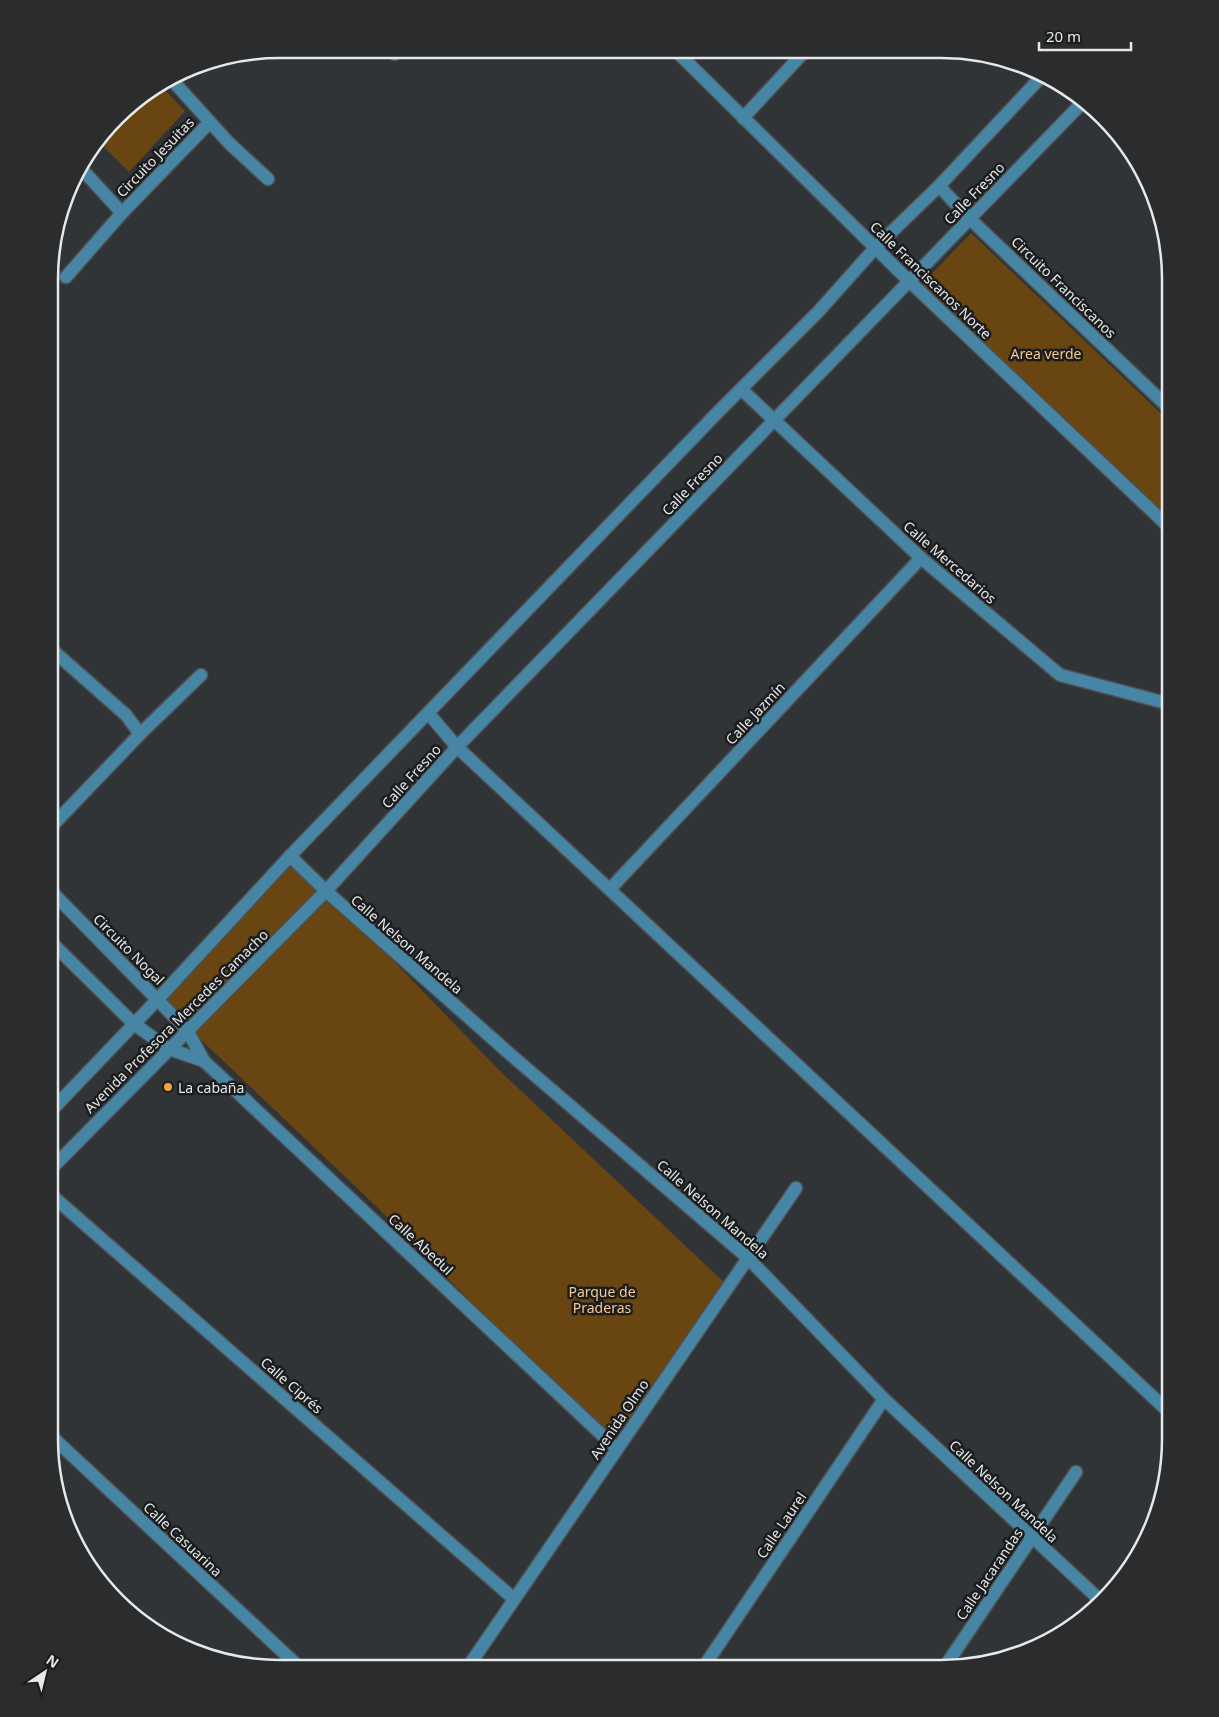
<svg xmlns="http://www.w3.org/2000/svg" width="1219" height="1717" viewBox="0 0 1219 1717" font-family="'Noto Sans',sans-serif">
<rect width="100%" height="100%" fill="#313436"/>
<!-- green -->
<g fill="#694512">
<path d="M161,86L185,111L129,172L98,141L127,106Z"/>
<path d="M971,233L1170,422V515L1168,517L921,285Z"/>
<path d="M293,857L499,1070L728,1286L617,1449L377,1207L158,999Z"/>
</g>
<g fill="none" stroke-linecap="round" stroke-linejoin="round">
<!-- minor casing -->
<g stroke="#4e5153" stroke-width="15">
<g id="minor">
<path d="M390,49L395,54"/>
<path d="M675,50L909,281L1170,528"/>
<path d="M172,80L229,143L268,179"/>
<path d="M743,118L806,50"/>
<path d="M79,166L122,213"/>
<path d="M939,186L970,219L1170,409"/>
<path d="M66,277L122,213L210,122"/>
<path d="M741,389L921,558L1060,675L1170,704"/>
<path d="M50,648L126,715L140,734"/>
<path d="M429,714L457,747L1170,1413"/>
<path d="M50,828L140,734L201,675"/>
<path d="M290,856L326,891L511,1055L748,1258L884,1399L1101,1601"/>
<path d="M610,889L921,558"/>
<path d="M50,890L187,1030L204,1061L617,1449"/>
<path d="M50,941L134,1024L169,1049L204,1061"/>
<path d="M49,1113L158,999L290,856L718,412L818,312L876,247L939,186L1043,75"/>
<path d="M49,1171L326,891L457,747L1084,101"/>
<path d="M49,1193L514,1599"/>
<path d="M49,1434L298,1666"/>
<path d="M468,1667L796,1188"/>
<path d="M703,1668L884,1399"/>
<path d="M944,1668L1076,1472"/>
</g>
</g>
<!-- minor -->
<use href="#minor" stroke="#4785a5" stroke-width="12"/>
</g>
<!-- markers -->
<circle fill="#f0a63f" stroke="#1a1c1d" stroke-width="2" cx="168" cy="1087" r="5"/>
<g text-anchor="middle" dominant-baseline="central" stroke-width="5" stroke-linejoin="round" paint-order="stroke">
<!-- street labels -->
<g font-size="14" fill="#e6e8e9" stroke="#1a1c1d">
<text transform="translate(155 157) rotate(-46)">Circuito Jesuitas</text>
<text transform="translate(974 193) rotate(-46)">Calle Fresno</text>
<text transform="translate(931 280) rotate(44)">Calle Franciscanos Norte</text>
<text transform="translate(1064 287) rotate(44)">Circuito Franciscanos</text>
<text transform="translate(692 484) rotate(-46)">Calle Fresno</text>
<text transform="translate(950 562) rotate(41)">Calle Mercedarios</text>
<text transform="translate(755 713) rotate(-47)">Calle Jazmín</text>
<text transform="translate(411 776) rotate(-48)">Calle Fresno</text>
<text transform="translate(407 944) rotate(41)">Calle Nelson Mandela</text>
<text transform="translate(129 949) rotate(45)">Circuito Nogal</text>
<text transform="translate(176 1021) rotate(-45)">Avenida Profesora Mercedes Camacho</text>
<text transform="translate(713 1209) rotate(41)">Calle Nelson Mandela</text>
<text transform="translate(421 1244) rotate(43)">Calle Abedul</text>
<text transform="translate(292 1385) rotate(41)">Calle Ciprés</text>
<text transform="translate(619 1419) rotate(-56)">Avenida Olmo</text>
<text transform="translate(1004 1491) rotate(43)">Calle Nelson Mandela</text>
<text transform="translate(781 1525) rotate(-56)">Calle Laurel</text>
<text transform="translate(183 1539) rotate(43)">Calle Casuarina</text>
<text transform="translate(989 1574) rotate(-56)">Calle Jacarandas</text>
</g>
<!-- park labels -->
<g font-size="14" fill="#f7c890" stroke="#1a1c1d">
<text x="1046" y="353">Area verde</text>
<text x="602" y="1291">Parque de<tspan x="602" dy="16">Praderas</tspan></text>
</g>
<!-- poi labels -->
<g font-size="14" fill="#e6e8e9" stroke="#1a1c1d" text-anchor="start">
<text x="178" y="1087">La cabaña</text>
</g>
</g>
<!-- crop -->
<path d="M0 0H1219V1717H0ZM279 58H941A221 221 0 0 1 1162 279V1439A221 221 0 0 1 941 1660H279A221 221 0 0 1 58 1439V279A221 221 0 0 1 279 58Z" fill="#2a2c2d" fill-rule="evenodd"/>
<path fill="none" stroke="#e6e8e9" stroke-width="2.5" d="M279 58H941A221 221 0 0 1 1162 279V1439A221 221 0 0 1 941 1660H279A221 221 0 0 1 58 1439V279A221 221 0 0 1 279 58Z"/>
<!-- north arrow -->
<g transform="translate(45 1672) rotate(35)" stroke="#1a1c1d" stroke-width="4" paint-order="stroke">
<path d="M0-4L9 19L0 12L-9 19Z" fill="#e6e8e9"/>
<text y="-8" font-size="14" font-weight="bold" text-anchor="middle" fill="#e6e8e9">N</text>
</g>
<!-- scale -->
<path d="M1039 42v8h92v-8" fill="none" stroke="#e6e8e9" stroke-width="2.5"/>
<text x="1046" y="42" font-size="15" fill="#e6e8e9" stroke="#1a1c1d" stroke-width="4" paint-order="stroke">20 m</text>
</svg>
